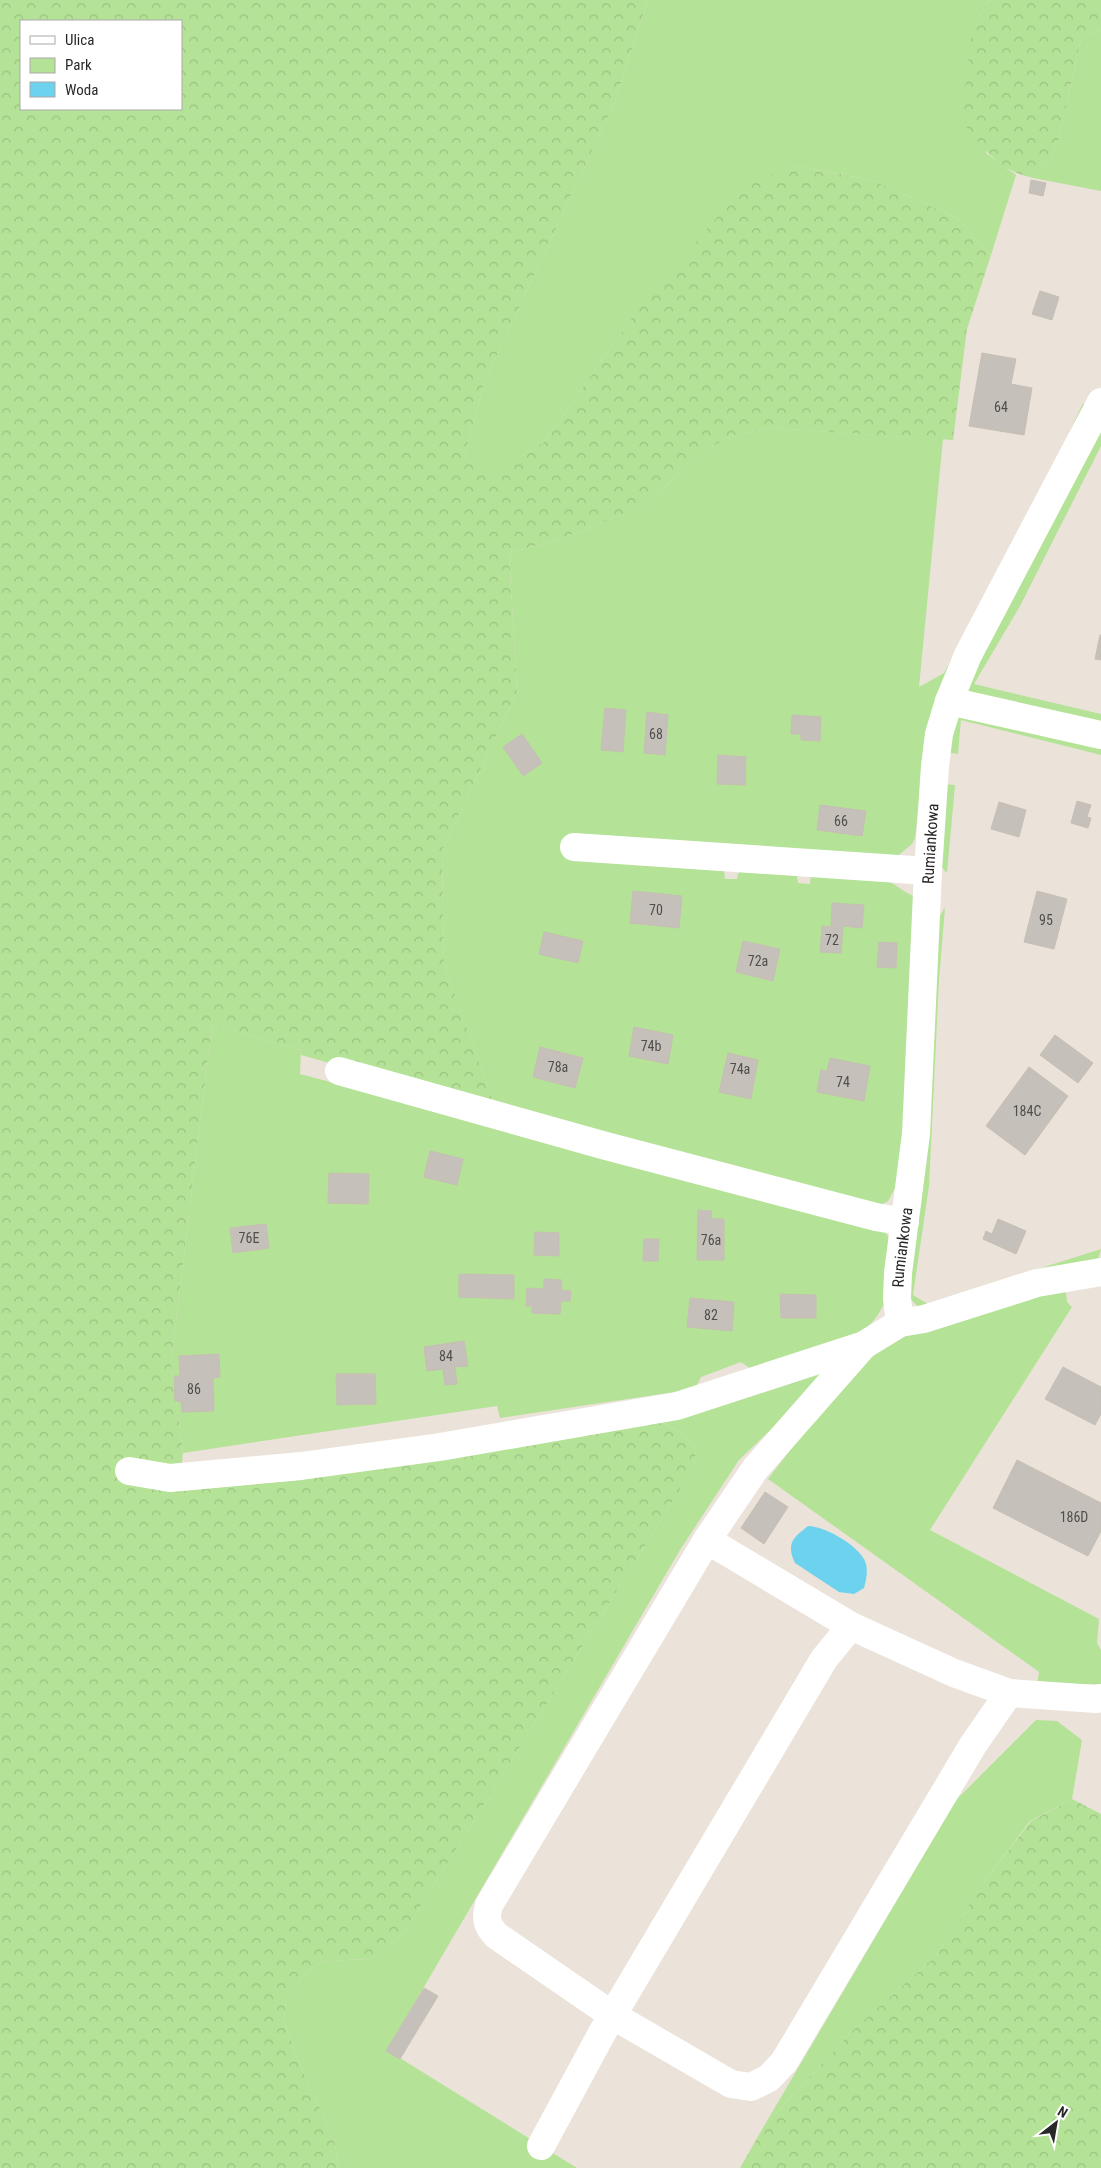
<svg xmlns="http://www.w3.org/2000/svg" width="1101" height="2168" viewBox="0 0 1101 2168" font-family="'Roboto Condensed',sans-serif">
<defs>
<pattern id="forest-crowns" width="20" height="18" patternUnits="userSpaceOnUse" patternTransform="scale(1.25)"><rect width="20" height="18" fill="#b4e296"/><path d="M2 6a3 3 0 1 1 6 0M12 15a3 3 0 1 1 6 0" fill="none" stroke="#9bc281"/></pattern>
</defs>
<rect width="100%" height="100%" fill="#ebe3da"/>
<!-- green -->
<g fill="#b4e296">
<path d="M648,0H990L973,24L986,153L1016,175L991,255L957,218L872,180L795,166L634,315L544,442L490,478L464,458L484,383L614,104Z"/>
<path d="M1101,29V191L1033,178L1047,164L1058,142L1081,39Z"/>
<path d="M1083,403L1086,407L1085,415L944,683L926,742L915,838L912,844L895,858L706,850L571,839L570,857L714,863L724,871L725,879H737L738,874L743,868L793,871L797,876L798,883L810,884L811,875L889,881L907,893L914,896L915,960L908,1122L899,1181L888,1201L879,1206L786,1183L781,1187L659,1154L652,1147L494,1103L444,964L442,851L517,692L509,553L558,540L642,507L707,449L732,436L770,428L943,439L919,687L944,673L1037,502Z"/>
<path d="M1101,432V446L1020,606L974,684L1101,714V755L961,720L958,754L951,753L948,750V737L970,692L964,688Z"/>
<path d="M943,784L955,785L947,873L937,862Z"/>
<path d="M945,907L939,980L929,1186L913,1295L928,1304L1101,1249L1098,1260L918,1307L907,1295L935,925Z"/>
<path d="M212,1025L301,1050L300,1074L879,1227L886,1233L890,1240C888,1280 895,1307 859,1334L753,1370L741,1362L701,1377L695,1389L500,1418L497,1406L183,1453L171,1362Z"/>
<path d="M1065,1285L1067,1302L1072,1307L930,1530L1099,1619L1097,1643L1101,1650V1684L1037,1685L1039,1672L768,1479L834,1393L882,1346L902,1337Z"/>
<path d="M815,1370L830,1373L739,1460L680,1550L387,2050L577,2168H339L334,2139L300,2065L284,2022L286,2001L303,1976L323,1961L370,1959L404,1933L694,1467L696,1449L685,1435L653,1417Z"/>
<path d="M1036,1720L1057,1721L1082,1740L1072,1799L1030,1821L984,1882L937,1955L854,2029L764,2126L956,1800Z"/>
</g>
<!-- forest -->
<g fill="url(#forest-crowns)" fill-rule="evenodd">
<path d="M0,0H648L614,104L484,383L464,458L490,477L544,442L634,315L742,188L795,166L872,180L957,218L991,255L967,329L953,440L770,428L732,436L707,449L642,507L558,540L509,553L517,692L442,851L444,964L494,1103L493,1109L301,1055V1050L212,1025L171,1362L183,1453L179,1491L300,1480L440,1458L653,1417L685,1435L696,1449L694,1467L404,1933L370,1959L323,1961L303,1976L286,2001L284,2022L300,2065L334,2139L339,2168H0ZM21,21H181V109H21Z"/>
<path d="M990,0H1101V29L1081,39L1058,142L1047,164L1033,178C999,171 981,147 961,120L973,24Z"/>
<path d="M1072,1799L1101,1814V2168H740L764,2126L854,2029L937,1955L984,1882L1031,1821Z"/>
</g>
<!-- water -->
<path fill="#6cd2ee" d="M808,1526C825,1526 862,1547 866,1564C868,1572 866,1581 864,1588L854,1594L839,1592L795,1563C786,1543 793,1538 808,1526Z"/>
<!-- building -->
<g fill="#c6c0ba" stroke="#c6bfb4">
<path d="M1031,180L1046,183L1043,196L1029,193Z"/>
<path d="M1040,291L1059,297L1052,320L1032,314Z"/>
<path d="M982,353L1016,359L1011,384L1032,388L1024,435L969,426Z"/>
<path d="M1100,635H1101V660L1095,659Z"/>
<path d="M605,708L626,710L623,752L601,750Z"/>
<path d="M647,712L668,715L665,755L644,753Z"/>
<path d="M792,715L821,717L820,741L801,740V734H791Z"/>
<path d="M522,734L542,763L523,776L503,747Z"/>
<path d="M718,755L746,757L745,785L717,784Z"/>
<path d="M1077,801L1091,805L1087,817L1091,818L1088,828L1071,823Z"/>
<path d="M999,802L1026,810L1019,837L991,829Z"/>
<path d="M820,805L866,811L862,836L817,830Z"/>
<path d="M633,891L682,896L679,928L630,923Z"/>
<path d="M1037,891L1067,899L1054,949L1024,942Z"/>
<path d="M832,903L864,905L862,928L843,926L841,953L820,952L822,926L831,927Z"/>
<path d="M544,932L583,941L578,963L539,954Z"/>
<path d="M743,941L780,949L773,981L736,972Z"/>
<path d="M879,942L897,943L896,968L877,967Z"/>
<path d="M634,1027L673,1035L668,1064L629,1056Z"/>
<path d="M1055,1035L1093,1063L1078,1083L1040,1055Z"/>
<path d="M540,1047L583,1058L575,1088L533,1077Z"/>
<path d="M728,1053L758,1060L751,1099L719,1092Z"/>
<path d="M830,1058L870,1066L864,1101L817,1092L821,1070L827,1071Z"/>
<path d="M1029,1067L1068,1096L1025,1155L986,1126Z"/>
<path d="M430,1151L463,1159L457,1185L424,1177Z"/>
<path d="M329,1173L369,1174L368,1204L328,1203Z"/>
<path d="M698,1210L712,1211L711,1219H724V1260H697Z"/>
<path d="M998,1219L1026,1231L1016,1254L983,1239L986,1231L992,1234Z"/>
<path d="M266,1224L269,1248L233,1253L230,1228Z"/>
<path d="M535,1232L559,1233V1256L534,1255Z"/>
<path d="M644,1239H659L658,1261H643Z"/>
<path d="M459,1274L514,1275V1299L459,1297Z"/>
<path d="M544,1279L562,1280L561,1290L571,1291L570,1301H561L560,1314L532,1313V1306H526L527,1288L544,1289Z"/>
<path d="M780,1294L816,1295V1318H781Z"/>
<path d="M690,1298L734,1302L732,1331L687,1327Z"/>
<path d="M464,1341L468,1366L455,1367L457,1384L445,1385L443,1369L427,1371L424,1347Z"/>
<path d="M219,1354L220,1377L213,1378L214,1411L182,1412L181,1401H175L174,1376H180L179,1356Z"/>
<path d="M1063,1367L1101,1387V1414L1095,1425L1045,1399Z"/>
<path d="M336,1374H375L376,1404L337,1405Z"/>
<path d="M1017,1460L1064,1484L1040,1532L993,1508Z"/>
<path d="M1064,1484L1101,1503V1531L1088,1556L1040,1532Z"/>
<path d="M765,1492L788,1507L764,1544L741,1528Z"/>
<path d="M424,1988L438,1996L400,2059L386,2051Z"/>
</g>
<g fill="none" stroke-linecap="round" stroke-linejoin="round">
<!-- minor -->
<g stroke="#fff" stroke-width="28">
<path d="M949,701L1101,735"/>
<path d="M574,847L928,871"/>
<path d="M339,1071L606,1146L876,1217L905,1222"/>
<path id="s1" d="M900,1323L897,1299L898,1273L916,1134L928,871L935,766L939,734L949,701L968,655L1101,402"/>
<path d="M863,1346L755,1469L707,1540L851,1626L954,1673L1009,1693L1096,1699L1101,1698"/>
<path d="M129,1471L170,1478L301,1466L440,1447L677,1406L864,1345L900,1323L924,1319L1037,1283L1101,1272"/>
<path d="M707,1540L489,1905C485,1919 487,1926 497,1936L612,2015L731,2084L751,2087L769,2078L784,2062L973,1745L1009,1693"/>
<path d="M541,2146L602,2033L824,1659L851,1626"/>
</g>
</g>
<g text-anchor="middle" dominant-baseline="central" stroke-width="5" stroke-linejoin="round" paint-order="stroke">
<!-- number labels -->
<g font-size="14" fill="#504e4c">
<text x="1001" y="407">64</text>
<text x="656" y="734">68</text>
<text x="841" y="821">66</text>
<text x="656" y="910">70</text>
<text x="1046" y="920">95</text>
<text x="832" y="940">72</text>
<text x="758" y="961">72a</text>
<text x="651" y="1046">74b</text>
<text x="558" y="1067">78a</text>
<text x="740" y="1069">74a</text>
<text x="843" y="1082">74</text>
<text x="1027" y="1111">184C</text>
<text x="249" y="1238">76E</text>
<text x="711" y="1240">76a</text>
<text x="711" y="1315">82</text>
<text x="446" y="1356">84</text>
<text x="194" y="1389">86</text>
<text x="1074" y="1517">186D</text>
</g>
<!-- street labels -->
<g font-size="16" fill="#282828" stroke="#fff">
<text stroke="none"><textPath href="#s1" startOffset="481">Rumiankowa</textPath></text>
<text stroke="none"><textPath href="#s1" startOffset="76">Rumiankowa</textPath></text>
</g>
</g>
<!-- legend -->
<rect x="20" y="20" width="162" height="90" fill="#ffffff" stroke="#a9a9a9"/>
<rect x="30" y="36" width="25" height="8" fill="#ffffff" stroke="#a9a9a9"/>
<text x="65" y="45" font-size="15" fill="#282828">Ulica</text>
<rect x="30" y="58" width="25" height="15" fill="#b4e296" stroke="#a9a9a9"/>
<text x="65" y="70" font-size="15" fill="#282828">Park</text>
<rect x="30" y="82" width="25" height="15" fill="#6cd2ee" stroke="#a9a9a9"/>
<text x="65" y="95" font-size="15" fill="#282828">Woda</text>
<!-- north arrow -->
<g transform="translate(1056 2123) rotate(31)" stroke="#ffffff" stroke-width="4" paint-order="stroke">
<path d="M0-4L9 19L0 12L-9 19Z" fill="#282828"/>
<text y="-8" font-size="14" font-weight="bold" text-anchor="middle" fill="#282828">N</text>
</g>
</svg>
